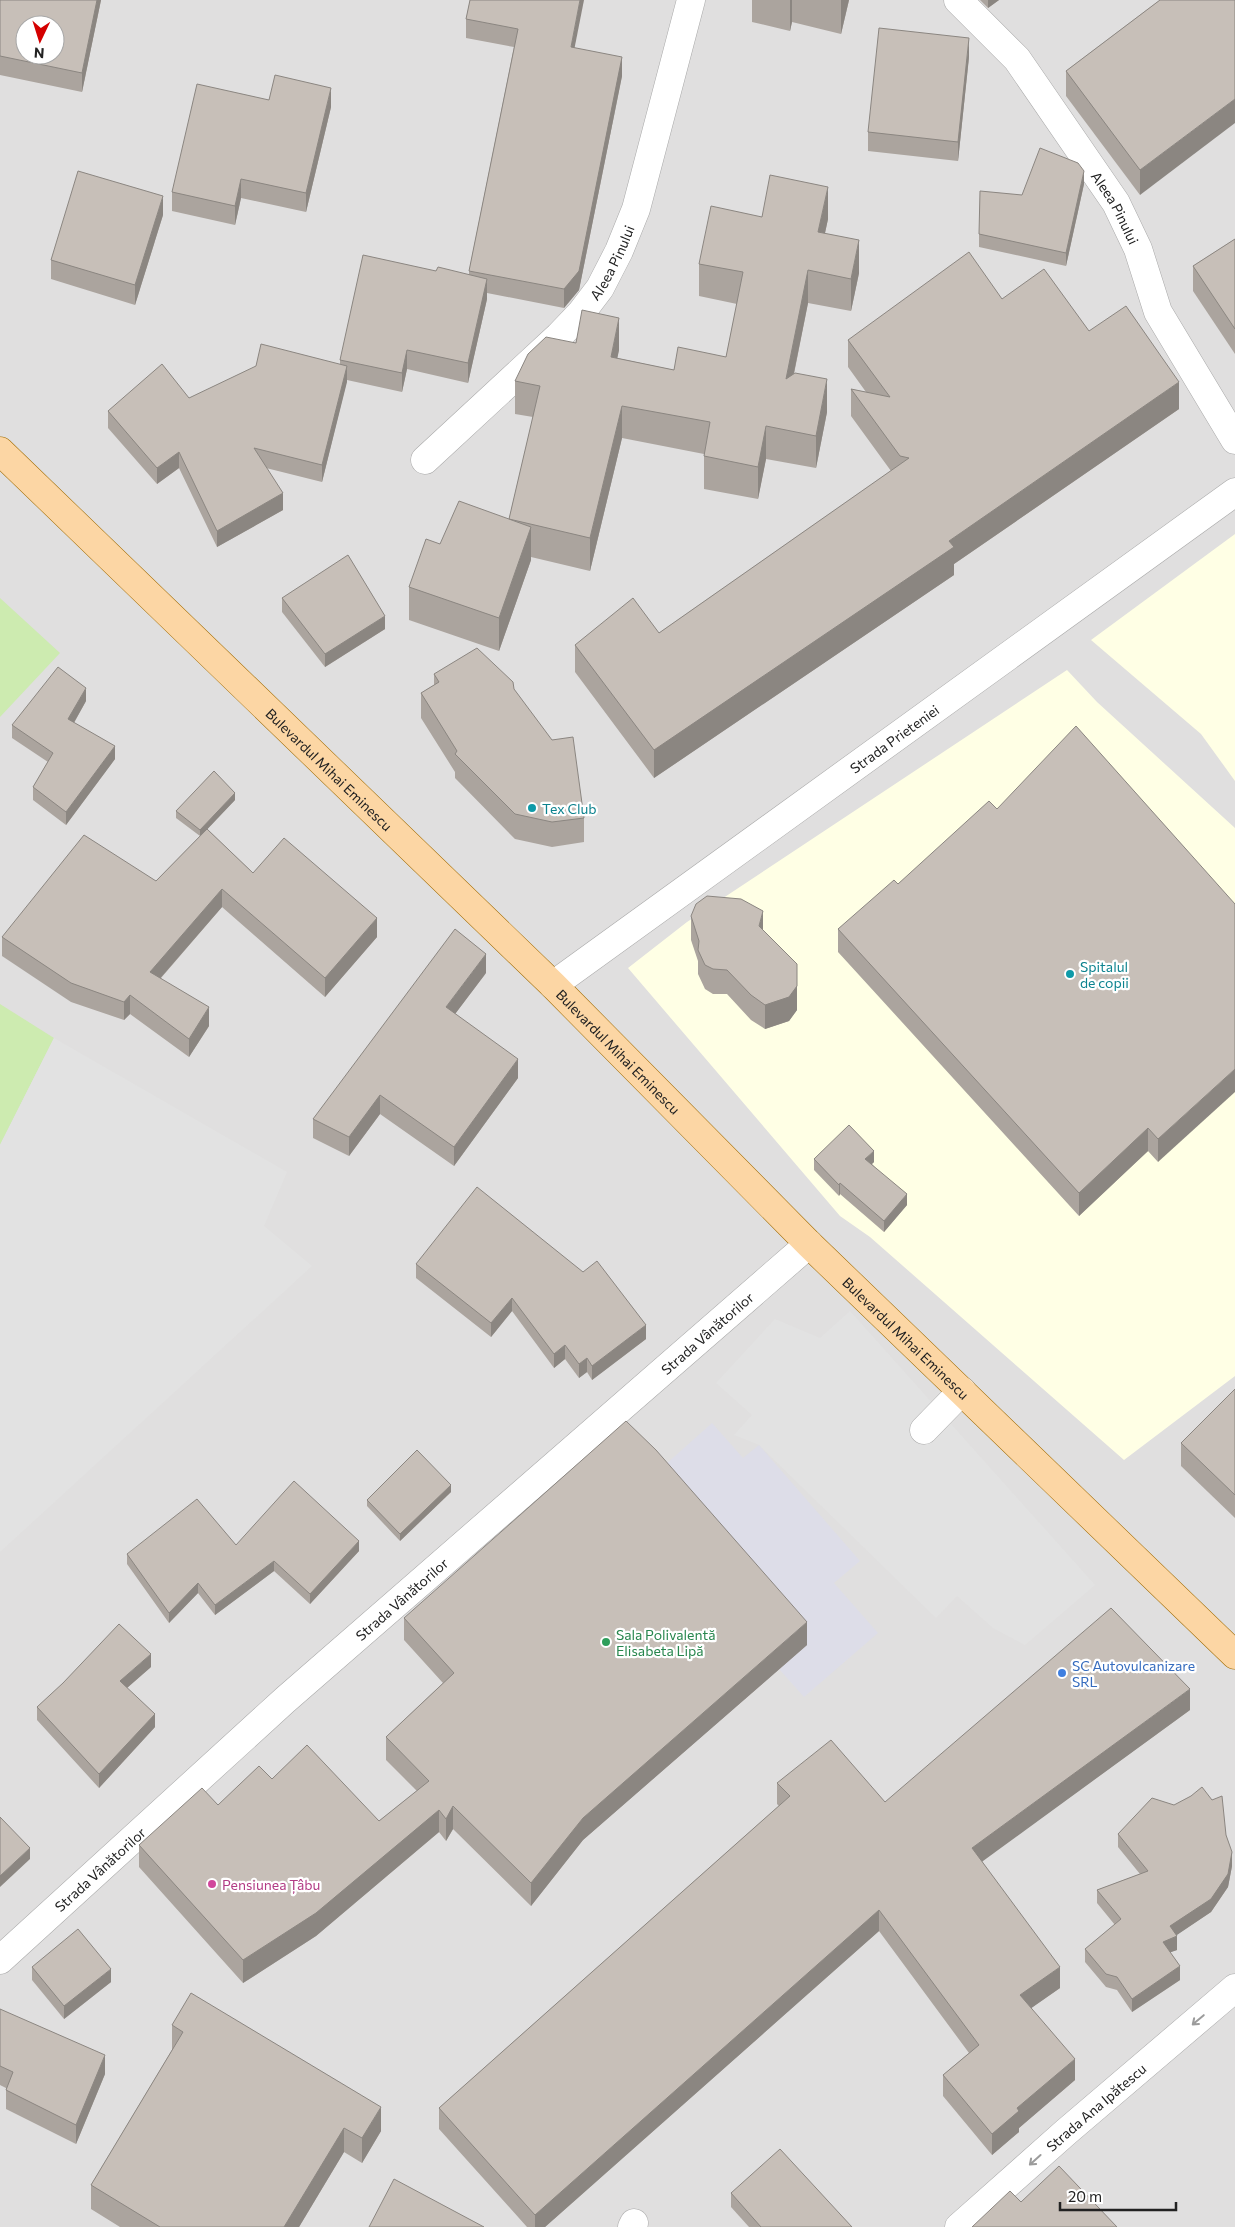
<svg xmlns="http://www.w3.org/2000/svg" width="1235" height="2227" viewBox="0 0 1235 2227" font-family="Commissioner,sans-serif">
<rect width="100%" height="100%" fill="#f2efe9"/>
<!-- residential -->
<path fill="#e0dfdf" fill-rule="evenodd" d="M0,0H1235V2227H0ZM25,25H55V55H25Z"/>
<!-- education -->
<g fill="#ffffe5">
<path d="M1235,534V781L1201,734L1091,640Z"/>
<path d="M1067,670L1097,702L1235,828V1376L1124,1460L870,1237L840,1216L628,968L687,922Z"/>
</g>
<!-- grass -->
<g fill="#cdebb0">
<path d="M0,598L60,653L0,717Z"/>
<path d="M0,1004L54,1038L0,1145Z"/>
</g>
<!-- parking -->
<g fill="#e2e2e2">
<path d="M54,1038L287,1172L264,1226L312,1266L0,1552V1145Z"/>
<path d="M850,1311L1095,1585L1025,1645L993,1628L957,1596L936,1618L759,1445L734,1435L752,1415L716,1383L775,1319L820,1338Z"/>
</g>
<!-- plaza -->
<path fill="#dddde8" d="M712,1423L743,1458L759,1445L860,1561L834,1583L878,1633L804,1697L779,1669L656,1473Z"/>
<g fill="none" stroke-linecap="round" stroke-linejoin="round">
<!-- minor casing -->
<g stroke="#a9a9a9" stroke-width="29">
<g id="minor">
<path id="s1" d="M958,0L1017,59L1116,203L1138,249L1158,312L1235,440"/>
<path id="s2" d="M425,460L559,336L581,313L600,288L619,251L636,209L691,0"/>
<path id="s3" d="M553,985L1235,492"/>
<path d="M924,1430L962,1391"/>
<path id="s4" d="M0,1960L285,1700L809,1244"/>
<path d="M632,2227L634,2223"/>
<path id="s5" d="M959,2227L1066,2132L1235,1988"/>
</g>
</g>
<!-- major casing -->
<g stroke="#a06b00" stroke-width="29">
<g id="major">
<path id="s6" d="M0,451L553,985L809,1244L1235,1655"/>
</g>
</g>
<!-- minor -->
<use href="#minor" stroke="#fff" stroke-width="28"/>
<!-- major -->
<use href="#major" stroke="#fcd6a4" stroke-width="28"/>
</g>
<!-- wall -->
<g fill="#aba49e">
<path d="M0,0H101L82,92L0,75Z"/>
<path d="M470,0L574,47L622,76L579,290L564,308L487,293V299L468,383L407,369L402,392L347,380L322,482L266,468L283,510L217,547L179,468L157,484L108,428V411L189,398L340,364V360L436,271L469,275V271L514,47L466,38V19Z"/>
<path d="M752,0H849L841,34L792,22L790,31L752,22Z"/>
<path d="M980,0H999L988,8Z"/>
<path d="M1160,0L1140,195L1066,96V71Z"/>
<path d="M969,57L958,161L868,151V132Z"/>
<path d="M269,100L331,107L306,212L241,198L235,225L172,211V192Z"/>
<path d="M1084,184L1066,266L979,247V234L1022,195Z"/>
<path d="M163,215L135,305L51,279V260Z"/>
<path d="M762,217L828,219L825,233L859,273L851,311L808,303L794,374L827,412L816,468L766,459L758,499L704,489V454L622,438L590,571L531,557V560L499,651L409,620V587L440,544L509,519L533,417L515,414V381L576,343L619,350L617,358L674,370L726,357L737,304L699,296V264Z"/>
<path d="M1235,239V354L1193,291V266Z"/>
<path d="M1002,299L1089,331L1179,409L954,564V575L654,778L575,672V645L659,633L891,471L851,416V389L866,392L848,367V340Z"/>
<path d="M282,598L385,629L325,667L282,612Z"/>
<path d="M434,674L514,689L584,818V842L552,847L515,839L455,778V772L421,718V693L434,685Z"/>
<path d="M86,701L74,723L115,759L66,825L33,800V787L48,762L12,738V725Z"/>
<path d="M235,800L207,829L253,873L377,937L325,997L222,907L161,978L209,1026L189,1057L130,1014L124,1020L71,1002L2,956V937L156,881L200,836L176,818V811Z"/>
<path d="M997,809L1235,904L1158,1162L1148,1151L1079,1216L838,952V929Z"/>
<path d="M691,916L763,930L797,1010L789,1021L765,1029L751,1020L727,994H713L705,989L698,974V961L691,940Z"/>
<path d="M486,973L455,1014L518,1078L454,1166L380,1114L349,1156L313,1138V1119Z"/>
<path d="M814,1159L874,1162L872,1164L907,1205L884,1232L840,1194L839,1196L814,1170Z"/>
<path d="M416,1264L646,1339L592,1380L587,1372L579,1378L565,1359L554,1368L512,1311L491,1337L416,1278Z"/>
<path d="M1235,1389V1518L1181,1466V1443Z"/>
<path d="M451,1492L400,1541L367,1506V1500Z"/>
<path d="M236,1545L359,1551L310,1604L274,1571L215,1615L198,1593L169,1623L127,1564V1554Z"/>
<path d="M404,1618L807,1645L583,1840L531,1906L453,1829L446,1841L439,1832L316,1936L243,1983L139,1867V1845L218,1805L272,1779L379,1821L417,1791L386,1760V1737L443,1683L404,1640Z"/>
<path d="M151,1667L127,1688L155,1727L99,1788L37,1720V1707Z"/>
<path d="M1190,1710L982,1861L1060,1988L1031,2008L1075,2080L1019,2128V2132L992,2155L943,2096V2075L969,2053L879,1931L545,2227H527L439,2129V2108L779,1806L777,1804V1783L885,1802Z"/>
<path d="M1118,1834L1226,1835L1232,1866L1228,1887L1211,1912L1176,1935L1177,1950L1170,1952L1180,1980L1132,2012L1117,1990L1106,1987L1085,1962V1949L1115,1925L1097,1903V1890L1140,1874L1118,1847Z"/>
<path d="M32,1967L111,1982L64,2019L32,1980Z"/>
<path d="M0,2009L105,2074L76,2144L6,2109V2088L0,2085Z"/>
<path d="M172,2025L381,2131L362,2163L344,2152L299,2227H120L91,2209V2185L172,2050Z"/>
<path d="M731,2193L852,2227H749L731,2207Z"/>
</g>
<!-- shaded-wall -->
<g fill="#8b8681">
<path d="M97,0H101L82,92V73Z"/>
<path d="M580,0H584L571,66V47Z"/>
<path d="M790,0H792V22L790,31Z"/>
<path d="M841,0H849L841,34Z"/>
<path d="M988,0H999L988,8Z"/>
<path d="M969,38V57L958,161V142Z"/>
<path d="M622,57V76L579,290L564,308V289Z"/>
<path d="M331,88V107L306,212V193Z"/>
<path d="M1235,99V123L1140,195V170Z"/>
<path d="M1084,171V184L1066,266V253Z"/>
<path d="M241,179V198L235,225V206Z"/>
<path d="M828,187V219L818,265V232Z"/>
<path d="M163,196V215L135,305V285Z"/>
<path d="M859,240V273L851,311V279Z"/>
<path d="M808,270V303L786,412V379Z"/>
<path d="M487,279V299L468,383V363Z"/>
<path d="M619,318V350L611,389V357Z"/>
<path d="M407,350V369L402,392V373Z"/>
<path d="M347,366V382L322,482V465Z"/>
<path d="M827,379V412L816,468V436Z"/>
<path d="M1179,382V409L954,564V575L654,778V750L949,541Z"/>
<path d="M622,406V438L590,571V538Z"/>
<path d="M766,426V459L758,499V467Z"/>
<path d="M179,452V468L157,484V468Z"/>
<path d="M283,493V510L217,547V531Z"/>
<path d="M531,527V560L499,651V618Z"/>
<path d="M385,616V629L325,667V654Z"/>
<path d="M86,688V701L68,733V719Z"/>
<path d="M115,746V759L66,825V812Z"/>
<path d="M235,793V800L200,837V830Z"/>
<path d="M222,889V907L150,990V972Z"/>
<path d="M763,911V935L759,926Z"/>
<path d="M377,918V937L325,997V978Z"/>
<path d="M486,954V973L446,1026V1007Z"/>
<path d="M797,964V1010L789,1021L765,1029V1005Z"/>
<path d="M130,995V1014L124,1020V1002Z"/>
<path d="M209,1007V1026L189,1057V1039Z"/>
<path d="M518,1059V1078L454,1166V1147Z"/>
<path d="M1235,1069V1092L1158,1162V1139Z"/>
<path d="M380,1095V1114L349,1156V1137Z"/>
<path d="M1148,1128V1151L1079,1216V1193Z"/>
<path d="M874,1151V1162L865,1170V1159Z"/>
<path d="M840,1183V1194L839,1196V1185Z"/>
<path d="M907,1194V1205L884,1232V1221Z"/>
<path d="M512,1298V1311L491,1337V1323Z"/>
<path d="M646,1325V1339L592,1380V1366Z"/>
<path d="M565,1345V1359L554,1368V1354Z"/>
<path d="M587,1358V1372L579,1378V1364Z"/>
<path d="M451,1485V1492L400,1541V1534Z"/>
<path d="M359,1541V1551L310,1604V1594Z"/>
<path d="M274,1561V1571L215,1615V1605Z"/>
<path d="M198,1583V1593L169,1623V1613Z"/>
<path d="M807,1622V1645L583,1840L531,1906V1883L583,1818Z"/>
<path d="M151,1654V1667L120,1694V1681Z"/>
<path d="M1190,1689V1710L972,1869V1848Z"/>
<path d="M155,1714V1727L99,1788V1774Z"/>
<path d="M453,1806V1829L446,1841V1819Z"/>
<path d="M439,1810V1832L316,1936L243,1983V1960Z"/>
<path d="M30,1848V1859L0,1887V1876Z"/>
<path d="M1232,1852V1866L1228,1887L1211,1912L1171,1939L1177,1936V1950L1163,1955V1942L1170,1926Z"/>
<path d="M879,1910V1931L545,2227H535V2215Z"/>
<path d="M1180,1966V1980L1132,2012V1999Z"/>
<path d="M1060,1967V1988L1020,2016V1995Z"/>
<path d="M111,1969V1982L64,2019V2006Z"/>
<path d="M105,2055V2074L76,2144V2125Z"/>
<path d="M1075,2059V2080L1019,2128V2132L992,2155V2134L1017,2108Z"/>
<path d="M381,2107V2131L362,2163V2138Z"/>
<path d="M344,2128V2152L299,2227H284Z"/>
</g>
<!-- building -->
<g fill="#c7bfb8" stroke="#8b8681" fill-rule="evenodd">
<path d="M0,0H97L82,73L0,56ZM25,25H55V55H25Z"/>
<path d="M470,0H580L571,47L622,57L579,271L564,289L469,271L518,29L466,19Z"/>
<path d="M1160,0H1235V99L1140,170L1066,71Z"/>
<path d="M879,28L969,38L958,142L868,132Z"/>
<path d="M275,75L331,88L306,193L241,179L235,206L172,192L197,84L269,100Z"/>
<path d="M1040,148L1078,163L1084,171L1066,253L979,234L980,191L1022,195Z"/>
<path d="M78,171L163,196L135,285L51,260Z"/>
<path d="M770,175L828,187L818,232L859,240L851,279L808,270L786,379L795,373L827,379L816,436L766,426L758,467L704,456L710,422L622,406L590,538L509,519L540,386L515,381L528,354L546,337L576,343L582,310L619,318L611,357L674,370L678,347L726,357L743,272L699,264L711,206L762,217Z"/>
<path d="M1235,239V329L1193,266Z"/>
<path d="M969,252L1002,299L1044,269L1089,331L1126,306L1179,382L949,541L954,547L654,750L575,645L633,598L659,633L909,458L900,456L851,389L890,397L848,340Z"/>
<path d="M363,255L436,271L438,267L487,279L468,363L407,350L402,373L340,360Z"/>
<path d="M261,344L347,366L322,465L254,448L283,493L217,531L179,452L157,468L108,411L162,364L189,398L256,366Z"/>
<path d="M459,501L531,527L499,618L409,587L426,539L440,544Z"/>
<path d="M348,555L385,616L325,654L282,598Z"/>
<path d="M477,648L513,682L514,689L552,740L573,737L584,818L552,822L515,814L455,754L457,751L421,693L439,682L434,674Z"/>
<path d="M58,667L86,688L68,719L115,746L66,812L33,787L53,753L12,725Z"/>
<path d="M1076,726L1235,904V1069L1158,1139L1148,1128L1079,1193L838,929L894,880L898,884L989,801L997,809Z"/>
<path d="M214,771L235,793L200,830L176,811Z"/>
<path d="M207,829L253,873L284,838L377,918L325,978L222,889L150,972L209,1007L189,1039L130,995L124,1002L71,983L2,937L84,835L156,881Z"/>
<path d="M707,896L741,899L763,911L759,926L797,964V986L789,997L765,1005L751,995L727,970L713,969L705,965L698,950L699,941L691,916L696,904Z"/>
<path d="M455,929L486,954L446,1007L518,1059L454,1147L380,1095L349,1137L313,1119Z"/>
<path d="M849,1125L874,1151L865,1159L907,1194L884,1221L840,1183L839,1185L814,1159Z"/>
<path d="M477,1187L583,1272L597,1261L646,1325L592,1366L587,1358L579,1364L565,1345L554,1354L512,1298L491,1323L416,1264Z"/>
<path d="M1235,1389V1495L1181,1443Z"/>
<path d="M626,1421L656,1450L807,1622L583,1818L531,1883L453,1806L446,1819L439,1810L316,1913L243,1960L139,1845L202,1788L218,1805L259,1766L272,1779L307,1745L379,1821L429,1781L386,1737L454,1673L404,1618Z"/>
<path d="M417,1450L451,1485L400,1534L367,1500Z"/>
<path d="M294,1481L359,1541L310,1594L274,1561L215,1605L198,1583L169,1613L127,1554L197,1499L236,1545Z"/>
<path d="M1111,1608L1190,1689L972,1848L1060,1967L1020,1995L1075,2059L1017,2108L1019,2111L992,2134L943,2075L979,2045L879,1910L535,2215L439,2108L790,1796L777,1783L831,1740L885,1802Z"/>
<path d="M119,1624L151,1654L120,1681L155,1714L99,1774L37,1707L63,1683Z"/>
<path d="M1202,1787L1212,1800L1222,1796L1226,1835L1232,1852L1228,1874L1211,1899L1170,1926L1177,1936L1163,1942L1180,1966L1132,1999L1117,1977L1106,1974L1085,1949L1121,1919L1097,1890L1148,1871L1118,1834L1152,1798L1174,1805L1191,1796Z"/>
<path d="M0,1817L30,1848L0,1876Z"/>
<path d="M78,1929L111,1969L64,2006L32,1967Z"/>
<path d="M191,1993L381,2107L362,2138L344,2128L284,2227H160L91,2185L183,2032L172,2025Z"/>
<path d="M0,2009L105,2055L76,2125L6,2090L13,2072L0,2066Z"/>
<path d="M780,2149L852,2227H761L731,2193Z"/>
<path d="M1059,2166L1117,2227H972L1010,2191L1021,2202Z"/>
<path d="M394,2179L484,2227H369Z"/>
</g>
<!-- one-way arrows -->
<defs><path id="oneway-shaft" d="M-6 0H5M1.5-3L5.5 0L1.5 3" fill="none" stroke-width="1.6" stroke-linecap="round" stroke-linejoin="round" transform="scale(1.25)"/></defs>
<g stroke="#9c9c9c">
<use href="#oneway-shaft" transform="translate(1198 2020) rotate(140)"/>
<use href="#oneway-shaft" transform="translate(1035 2160) rotate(138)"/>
</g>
<!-- markers -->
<g fill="#0f9aa8" stroke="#fff" stroke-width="2">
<circle cx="532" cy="808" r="5"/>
<circle cx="1070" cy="974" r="5"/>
</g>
<circle fill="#2e9e5b" stroke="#fff" stroke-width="2" cx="606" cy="1642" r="5"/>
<circle fill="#3f7fe0" stroke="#fff" stroke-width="2" cx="1062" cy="1673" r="5"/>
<circle fill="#d1479c" stroke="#fff" stroke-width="2" cx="212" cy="1884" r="5"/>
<g text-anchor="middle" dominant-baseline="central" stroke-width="4.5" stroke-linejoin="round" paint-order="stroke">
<!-- street labels -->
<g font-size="14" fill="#222" stroke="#fff">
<text stroke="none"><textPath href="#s1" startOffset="262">Aleea Pinului</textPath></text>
<text stroke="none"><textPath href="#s2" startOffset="274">Aleea Pinului</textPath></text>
<text stroke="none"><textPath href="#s3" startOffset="421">Strada Prieteniei</textPath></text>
<text stroke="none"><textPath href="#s6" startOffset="458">Bulevardul Mihai Eminescu</textPath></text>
<text stroke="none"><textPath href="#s6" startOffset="862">Bulevardul Mihai Eminescu</textPath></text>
<text stroke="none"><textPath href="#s4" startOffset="945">Strada Vânătorilor</textPath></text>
<text stroke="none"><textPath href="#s6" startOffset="1268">Bulevardul Mihai Eminescu</textPath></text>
<text stroke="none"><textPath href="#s4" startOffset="540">Strada Vânătorilor</textPath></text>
<text stroke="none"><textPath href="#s4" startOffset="135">Strada Vânătorilor</textPath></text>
<text stroke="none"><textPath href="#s5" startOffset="182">Strada Ana Ipătescu</textPath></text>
</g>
<!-- culture labels -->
<g font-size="14" fill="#0d838f" stroke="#fff" text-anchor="start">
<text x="542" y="808">Tex Club</text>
<text x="1080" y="966">Spitalul<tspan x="1080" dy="16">de copii</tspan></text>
</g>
<!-- leisure labels -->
<g font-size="14" fill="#27864d" stroke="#fff" text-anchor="start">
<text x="616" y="1634">Sala Polivalentă<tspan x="616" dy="16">Elisabeta Lipă</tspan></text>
</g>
<!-- shop labels -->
<g font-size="14" fill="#366cbe" stroke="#fff" text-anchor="start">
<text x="1072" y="1665">SC Autovulcanizare<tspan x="1072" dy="16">SRL</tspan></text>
</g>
<!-- hotel labels -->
<g font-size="14" fill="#b23c85" stroke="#fff" text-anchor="start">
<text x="222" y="1884">Pensiunea Țâbu</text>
</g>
</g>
<!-- north arrow -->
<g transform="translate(40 40) rotate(184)"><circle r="24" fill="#ffffff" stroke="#a7a7a7"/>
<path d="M0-4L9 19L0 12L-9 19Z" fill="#d40000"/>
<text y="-8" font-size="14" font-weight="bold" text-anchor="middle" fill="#222222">N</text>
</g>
<!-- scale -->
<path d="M1060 2202v8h116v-8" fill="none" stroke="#222222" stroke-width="2.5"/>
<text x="1068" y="2202" font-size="15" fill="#222222" stroke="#ffffff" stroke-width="4" paint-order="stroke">20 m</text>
</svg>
